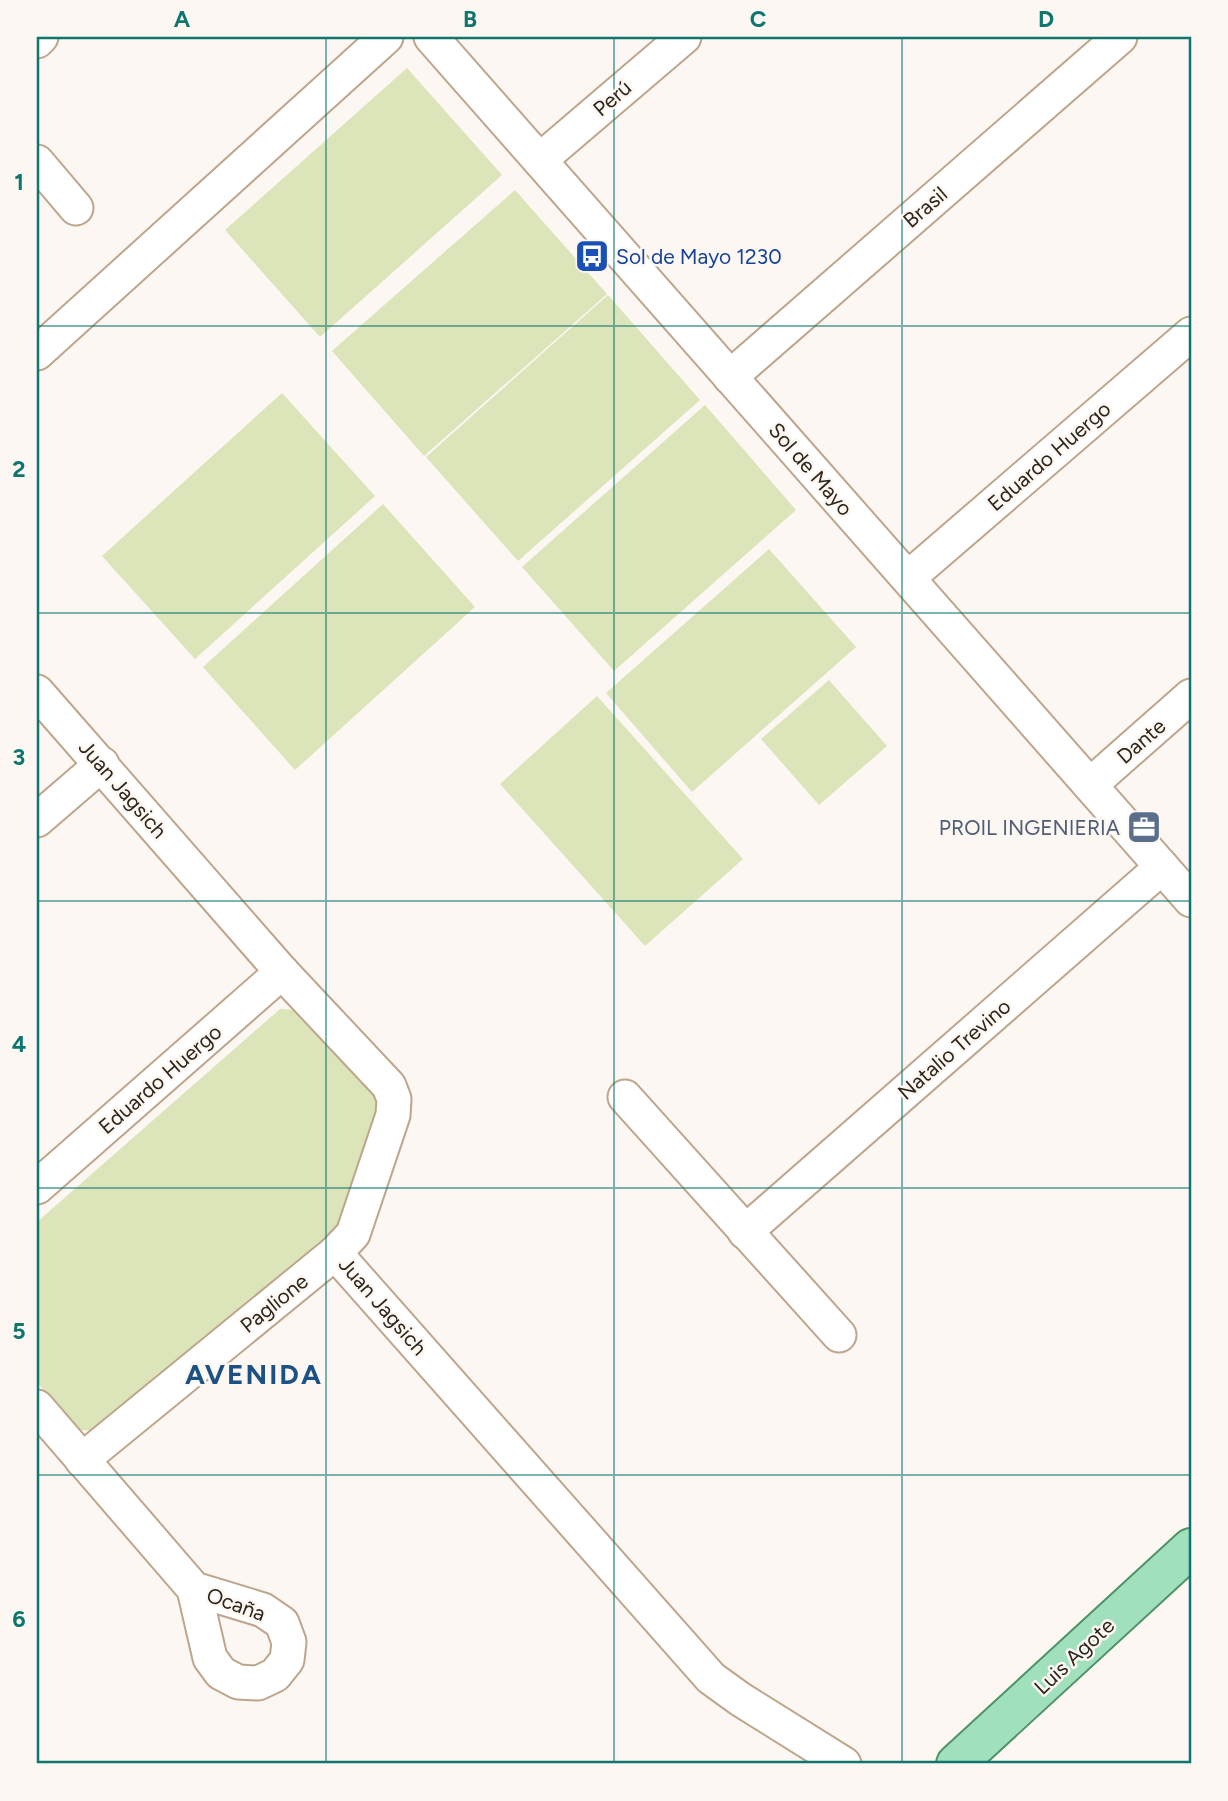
<svg xmlns="http://www.w3.org/2000/svg" width="1228" height="1801" viewBox="0 0 1228 1801" font-family="Figtree,sans-serif">
<rect width="100%" height="100%" fill="#fcf7f2"/>
<!-- green -->
<g fill="#dce4b9">
<path d="M407,68L502,175L320,337L225,230Z"/>
<path d="M515,190L607,294L424,456L332,351Z"/>
<path d="M608,295L700,400L518,561L426,457Z"/>
<path d="M282,393L375,496L195,659L102,556Z"/>
<path d="M705,405L796,510L614,671L522,567Z"/>
<path d="M383,504L475,607L295,770L203,667Z"/>
<path d="M769,549L856,647L692,792L606,693Z"/>
<path d="M829,680L887,746L819,805L761,739Z"/>
<path d="M597,696L743,859L645,946L500,784Z"/>
<path d="M280,1009L298,1010L376,1091L380,1108L335,1253L111,1431L77,1430L37,1382V1222Z"/>
</g>
<g fill="none" stroke-linecap="round" stroke-linejoin="round">
<!-- minor casing -->
<g stroke="#bea68d" stroke-width="37">
<g id="minor">
<path d="M431,37L1191,900"/>
<path d="M37,41L41,37"/>
<path d="M540,160L684,37"/>
<path d="M37,162L76,208"/>
<path d="M37,353L386,37"/>
<path d="M730,377L1120,37"/>
<path d="M908,578L1191,334"/>
<path d="M37,692L282,972L389,1086L394,1099L393,1115L353,1234L335,1253L711,1678L740,1699L844,1764"/>
<path d="M1090,785L1191,696"/>
<path d="M37,820L102,764"/>
<path d="M625,1097L839,1335"/>
<path d="M37,1187L282,972"/>
<path d="M745,1232L1162,867"/>
<path d="M37,1407L194,1589L210,1658L221,1673L238,1682L258,1683L275,1675L287,1660L289,1642L282,1623L263,1610L194,1589"/>
<path d="M82,1460L335,1253"/>
</g>
</g>
<!-- major casing -->
<g stroke="#509268" stroke-width="42">
<path id="major" d="M956,1764L1191,1548"/>
</g>
<!-- minor -->
<use href="#minor" stroke="#fff" stroke-width="33"/>
<!-- major -->
<use href="#major" stroke="#a1e0bd" stroke-width="38"/>
</g>
<!-- grid -->
<path fill="none" stroke="#0f766e" stroke-width="2" stroke-opacity="0.55" d="M326,37V1764M614,37V1764M902,37V1764M37,326H1191M37,613H1191M37,901H1191M37,1188H1191M37,1475H1191"/>
<!-- icons -->
<defs>
<g id="bus-square" transform="scale(1.75)"><rect x="-9" y="-9" width="18" height="18" rx="4" fill="#1a4fb4" stroke="#fcf7f2"/><path d="M-5-6H5V4H4V6H2V4H-2V6H-4V4H-5ZM-3.5-4V0h7V-4ZM-3.5 1.2v1.5H-2V1.2ZM2 1.2v1.5H3.5V1.2Z" fill="#fff"/></g>
<g id="office-square" transform="scale(1.75)"><rect x="-9" y="-9" width="18" height="18" rx="4" fill="#5c6f8a" stroke="#fcf7f2"/><path d="M-6-3h4V-5.5h4V-3h4V5H-6ZM-1-4.5V-3h2v-1.5ZM-6 0V1H6V0Z" fill="#fff"/></g>
</defs>
<g fill-rule="evenodd">
<use href="#bus-square" x="592" y="256"/>
<use href="#office-square" x="1144" y="827"/>
</g>
<g text-anchor="middle" dominant-baseline="central" stroke-width="5" stroke-linejoin="round" paint-order="stroke">
<!-- street labels -->
<g font-size="21" fill="#2e251b" stroke="#fcf7f2">
<text transform="translate(612 98) rotate(-41)">Perú</text>
<text transform="translate(925 207) rotate(-41)">Brasil</text>
<text transform="translate(1049 456) rotate(-41)">Eduardo Huergo</text>
<text transform="translate(811 469) rotate(49)">Sol de Mayo</text>
<text transform="translate(1141 741) rotate(-41)">Dante</text>
<text transform="translate(123 789) rotate(49)">Juan Jagsich</text>
<text transform="translate(954 1049) rotate(-41)">Natalio Trevino</text>
<text transform="translate(160 1079) rotate(-41)">Eduardo Huergo</text>
<text transform="translate(274 1303) rotate(-39)">Paglione</text>
<text transform="translate(383 1306) rotate(49)">Juan Jagsich</text>
<text transform="translate(236 1604) rotate(20)">Ocaña</text>
<text transform="translate(1074 1656) rotate(-43)">Luis Agote</text>
</g>
<!-- transit labels -->
<g font-size="21" fill="#164399" stroke="#fcf7f2" text-anchor="start">
<text x="616" y="256">Sol de Mayo 1230</text>
</g>
<!-- service labels -->
<g font-size="21" fill="#4e5e75" stroke="#fcf7f2" text-anchor="end">
<text x="1120" y="827">PROIL INGENIERIA</text>
</g>
<!-- district labels -->
<g font-size="28" font-weight="bold" letter-spacing="2" fill="#1b5283" stroke="#fcf7f2">
<text x="254" y="1374">AVENIDA</text>
</g>
</g>
<!-- border -->
<rect width="1228" height="1801" fill="none" stroke="#fcf7f2" stroke-width="77"/>
<rect x="38" y="38" width="1152" height="1724" fill="none" stroke="#0f766e" stroke-width="2.5"/>
<g font-size="23" text-anchor="middle" font-weight="bold" fill="#0f766e">
<text x="182" y="27">A</text>
<text x="470" y="27">B</text>
<text x="758" y="27">C</text>
<text x="1046" y="27">D</text>
<text x="19" y="190">1</text>
<text x="19" y="477">2</text>
<text x="19" y="765">3</text>
<text x="19" y="1052">4</text>
<text x="19" y="1339">5</text>
<text x="19" y="1627">6</text>
</g>
</svg>
